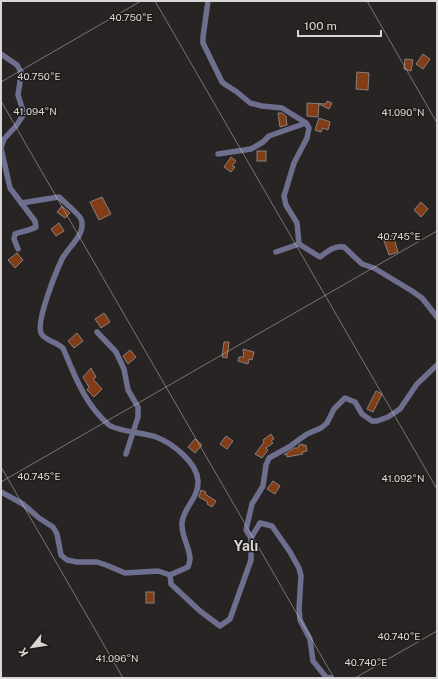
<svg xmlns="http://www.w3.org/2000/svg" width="438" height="679" viewBox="0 0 438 679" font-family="'Public Sans',sans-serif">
<rect width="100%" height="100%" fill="#282423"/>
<!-- building -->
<g fill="#833d16" stroke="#86817f">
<path d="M423,54L430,59L423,69L416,64Z"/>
<path d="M405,59L413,60L411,71L404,69Z"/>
<path d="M357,72L369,73L368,90L356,89Z"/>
<path d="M327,101L332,103L329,109L319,104L318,117L307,116V103L326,104Z"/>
<path d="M278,113H282L286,116L287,125L280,127Z"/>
<path d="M319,118L330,122L328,130L323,128L321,132L315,130Z"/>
<rect x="257" y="151" width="9" height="10"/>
<path d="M231,157L236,161L232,166L235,167L231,172L224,167Z"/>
<path d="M102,197L111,214L99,220L90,202Z"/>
<path d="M421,202L428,209L421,217L414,210Z"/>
<path d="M62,206L70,213L65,218L57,212Z"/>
<path d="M59,223L64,231L56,236L51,229Z"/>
<path d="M393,235L398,252L389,255L383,238Z"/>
<path d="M17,253L23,260L15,268L8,260Z"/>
<path d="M104,313L110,322L101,328L95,319Z"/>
<path d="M77,333L83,341L74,348L68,341Z"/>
<path d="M224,342H229L227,358L222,357Z"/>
<path d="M243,349L254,352L252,360L249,359L248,364L238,361L239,357H244Z"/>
<path d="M130,350L136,357L128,364L123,356Z"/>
<path d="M91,368L96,377L93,379L102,389L94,397L87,390L89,387L83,377Z"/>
<path d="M376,391L382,394L373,412L367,409Z"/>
<path d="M271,434L274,439L271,441L273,443L266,448L268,450L262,458L255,454L264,442L263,440Z"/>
<path d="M226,436L233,441L227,449L220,444Z"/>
<path d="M195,439L202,445L195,453L188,447Z"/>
<path d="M303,444V446L306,445L307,451L302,452L303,454L287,457V454L284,455L294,448H298L299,445Z"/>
<path d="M273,481L280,486L275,494L267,489Z"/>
<path d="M201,490L206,492L205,494L216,501L212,507L207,504L208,502L199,497Z"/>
<rect x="146" y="592" width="8" height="11"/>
</g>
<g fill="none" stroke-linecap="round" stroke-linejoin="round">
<!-- minor -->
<g stroke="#6e6f8f" stroke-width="5.5">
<path d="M208,1L203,37V43L222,82L226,85L237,92L250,103L262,106L282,108L306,123L309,128L307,138L294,163L284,196L286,205L297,223L299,244L320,257C327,252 334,245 344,247L362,264L374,268L412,291L422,298L437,317"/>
<path d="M1,54L17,65L21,72L20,82L18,95L24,114L16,126L4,139L1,148L10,188L35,221L36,227C29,231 22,231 15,234L14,239L18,249"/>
<path d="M218,154L251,149L263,142L269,136L306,123"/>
<path d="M276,252L299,244"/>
<path d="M97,332L116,352L124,369L128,390L138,407V417L126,454"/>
<path d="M1,492L23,504L39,518L53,527L57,534L61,555L67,560L77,562H97L106,565L125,573L158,571L170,575L188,567C189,564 190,561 190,558C189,546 181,535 182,523C183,508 199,498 198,481C197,462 172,443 156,437C146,433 116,431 109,425C85,405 75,376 63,348C56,342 44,340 41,333C36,321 56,272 62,259C68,247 87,234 81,219C78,213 65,203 59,197L21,203"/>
<path d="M251,538L260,523L272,526L290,552L299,568L301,576L299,609L300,620L310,639L313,661L326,677L331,678"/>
<path d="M170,575L171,584L200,611L220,626L230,619L251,560V538L246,530L252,504L263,486L266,465L269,458L289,447L307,434L321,428L327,423L334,409L345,398L355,402L362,414L372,421H377L388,417L400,409L417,384L437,365"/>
</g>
</g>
<!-- ticks -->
<path fill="none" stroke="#d9d7d6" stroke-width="1" stroke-opacity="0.45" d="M155,1L437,489M367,1L437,123M1,82L141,1M1,101L334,678M1,467L123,678M1,482L437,231M355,678L437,631"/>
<g text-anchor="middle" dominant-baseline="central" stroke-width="3" stroke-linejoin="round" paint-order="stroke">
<!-- district labels -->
<g font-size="14" font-weight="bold" fill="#d9d7d6" stroke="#1f1b19">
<text x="246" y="546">Yalı</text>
</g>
</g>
<g font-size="10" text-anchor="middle" fill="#d9d7d6" stroke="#1f1b19" stroke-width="3" stroke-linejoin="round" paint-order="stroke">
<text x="131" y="21">40.750°E</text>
<text x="39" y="80">40.750°E</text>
<text x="35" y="115">41.094°N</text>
<text x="403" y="116">41.090°N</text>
<text x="399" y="240">40.745°E</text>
<text x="39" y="480">40.745°E</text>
<text x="403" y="482">41.092°N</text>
<text x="399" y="640">40.740°E</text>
<text x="117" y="662">41.096°N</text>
<text x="366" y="666">40.740°E</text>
</g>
<!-- border -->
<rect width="438" height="679" fill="none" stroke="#d9d7d6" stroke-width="4"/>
<!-- north arrow -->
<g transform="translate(32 647) rotate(240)" stroke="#1f1b19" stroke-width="3" paint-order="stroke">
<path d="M0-3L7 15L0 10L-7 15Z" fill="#d9d7d6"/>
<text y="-6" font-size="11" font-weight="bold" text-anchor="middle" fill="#d9d7d6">K</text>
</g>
<!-- scale -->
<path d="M298 30v6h83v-6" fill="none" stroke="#d9d7d6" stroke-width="2"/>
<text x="304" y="30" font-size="12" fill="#d9d7d6" stroke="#1f1b19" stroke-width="3" paint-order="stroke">100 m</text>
</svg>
